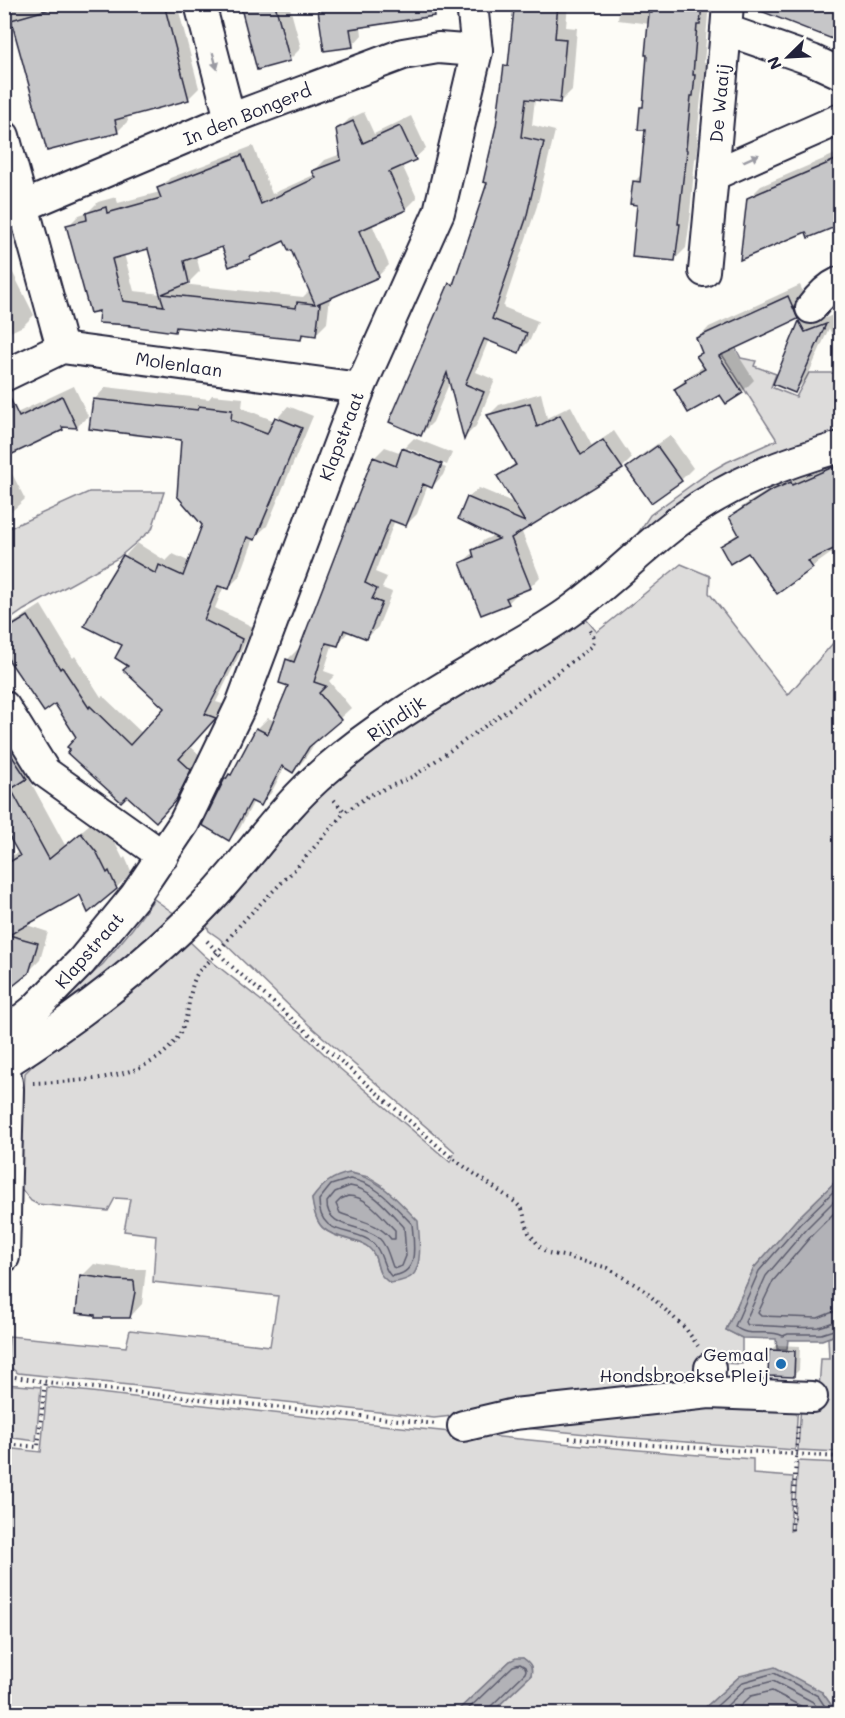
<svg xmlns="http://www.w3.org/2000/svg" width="845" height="1718" viewBox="0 0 845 1718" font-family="Mali,sans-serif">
<rect width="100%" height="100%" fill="#fdfcf7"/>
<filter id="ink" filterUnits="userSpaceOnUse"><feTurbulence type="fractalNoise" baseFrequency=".0167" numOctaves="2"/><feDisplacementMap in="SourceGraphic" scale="12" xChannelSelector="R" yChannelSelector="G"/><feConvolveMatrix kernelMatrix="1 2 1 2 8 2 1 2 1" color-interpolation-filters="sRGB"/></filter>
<g filter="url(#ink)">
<!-- green -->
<g fill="#dddcdb" stroke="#807f8b" stroke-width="1.5" fill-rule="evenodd">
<path d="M735,347L741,358L756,361L754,366L776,374L771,387L796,397L809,373H840V440L629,547L650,515L708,473L727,462L777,440L721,353Z"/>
<path d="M89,492H164L152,529L118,558L24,610L5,623V530Z"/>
<path d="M681,564L710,576L709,593L788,695L840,635V1177L796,1220L754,1268L726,1330L742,1338V1364L695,1362L694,1390L434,1418L18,1373L7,1365L9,1336L126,1347L130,1330L270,1346L278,1296L153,1282L156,1235L124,1231L130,1199L115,1198L108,1211L37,1204L31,1201L19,1186L25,1073L35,1063L151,970L174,956L187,939L205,956L302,1033L338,1067L450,1162L455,1152L309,1025L219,938L209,931L205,921L326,784L373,745L585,618L597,632ZM350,1173L369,1177L382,1185L390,1283C386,1280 382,1277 380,1273C376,1264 377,1254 368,1247C363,1243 357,1242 350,1240C323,1232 316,1229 312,1199C324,1182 331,1179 350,1173Z"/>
<path d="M154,899L182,919L152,948L35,1027L103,964L132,929Z"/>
<path d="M840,1333V1452L798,1450L801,1404H818L821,1359H829L828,1338Z"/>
<path d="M5,1384L41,1387L36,1441L5,1437Z"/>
<path d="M47,1387C282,1414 517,1442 753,1459V1474L793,1477L790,1531L793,1530L798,1461L840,1463V1713H837L822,1692L740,1676L699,1713H491L531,1675C533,1666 530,1663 523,1658L510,1661L455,1713L5,1714V1448L41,1452Z"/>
<path d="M704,1401L798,1404L795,1450L618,1437L504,1426Z"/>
</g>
<!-- water -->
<g fill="#b2b2b7" stroke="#787885" stroke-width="1.5">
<path d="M350,1173C382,1179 396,1199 418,1221C419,1235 423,1264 413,1275C407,1281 397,1282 390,1283C386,1280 382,1277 380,1273C376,1264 377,1254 368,1247C363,1243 357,1242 351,1240C324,1232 316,1229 312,1199C323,1184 332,1176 350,1173Z"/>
<path d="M840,1177V1333L822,1340H788L787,1349H777L776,1339L742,1338L726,1330L754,1268L796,1220Z"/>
<path d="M516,1658H523C530,1663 533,1666 531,1675L491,1713H455L510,1661Z"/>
<path d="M775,1667L822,1692L837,1713H699L740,1676Z"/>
</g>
<!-- shadow -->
<g fill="#0003" fill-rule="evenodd">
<path d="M9,4H177L199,88L189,98L127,116L128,121L118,131L48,149Z"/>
<path d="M241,4H289L301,48L289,60Z"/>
<path d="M312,4H422L361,26L362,35L352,46L325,49L318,5L312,7Z"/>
<path d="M516,4H568L566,27L577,28L572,90L560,102L535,99L532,125L555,131L537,206L503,307L538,321L530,340L519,351L489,339L476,372L495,380L476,426L465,437L451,379L433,422L421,434L450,284L457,278L489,182L505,66L510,61Z"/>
<path d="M620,4H712L711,11L708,14L704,63H706L705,72L701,98L697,138H698V147L697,157L695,159L690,213H691L686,248L674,260L639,203L634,182L642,174L646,129L641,107L644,104L650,24L618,20Z"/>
<path d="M760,4H840V41L795,23L793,24L777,18L778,16Z"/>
<path d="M364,112L374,134L411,116L426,148L415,158L402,165L417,198L406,209L372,224L389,265L378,276L330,297L327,323L316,334L306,333L301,339L180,326L175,331L101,309L68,226L79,215L88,212L98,202L116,197L118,203L160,192L159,189L170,178L253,146L272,194L316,174L314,171L325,160L341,154L338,130L349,119ZM285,239L292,248L312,292L309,291L303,297L182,284L189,282L200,271L196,255L223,245L249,258L254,254ZM149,248L162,294L134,291L124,254Z"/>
<path d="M840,152V216L742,258L748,199L761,186Z"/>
<path d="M4,255L34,315L23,326L4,335Z"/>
<path d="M800,285L809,306L797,317L733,347L754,380L742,392L721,393L676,389L687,377L704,366L698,356L703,351L698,339L709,327Z"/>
<path d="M811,311L816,322L840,312V356L829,328L806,380L795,391L775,383L801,322Z"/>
<path d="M74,386L88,416L77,427L65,426L62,429L4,419Z"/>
<path d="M106,387L209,399L212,395L243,398L242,408L275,421L288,406L313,416L267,526L254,538L240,576L228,588L224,586L215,608L253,627L216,702L226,705L190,746L202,757L188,786L168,808L127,793L78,737L56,702L4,649V629L41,605L73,658L75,656L101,697L103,696L143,734L166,708L130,666L124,645L102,593L125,556L137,543L166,561L173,554L190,562L204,524L182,438L94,400Z"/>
<path d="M541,393L547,418L571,406L592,446L614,431L632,458L622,468L521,530L540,577L530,587L519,592L508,603L462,563L474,552L473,550L484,540L495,535L468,498L479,488L515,503L499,477L516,462L489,415L499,405Z"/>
<path d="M670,435L693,468L681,480L628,468L640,456Z"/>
<path d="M414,438L452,453L447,465L408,448V452L446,468L443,475L432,487L428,485L417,514L406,525L395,520L375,572L387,577L382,588L392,592L378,627L367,638L349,631L337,645L333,643L324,671L335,675L329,681L351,708L318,738L304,760L293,771L285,767L271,793L260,804L254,801L240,828L229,839L226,779L235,770L257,729L268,718L275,721L290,685L287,660L298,649H300L374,458L385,447L402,453L403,449Z"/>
<path d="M4,458L25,499L13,510L4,515Z"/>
<path d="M840,458V555L837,549L777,592L749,551L722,547L739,532L731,517L743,506L784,480L803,472L804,474Z"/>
<path d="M4,711L42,763L28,777L65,845L97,818L112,837L123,859L125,857L132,873L116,888L80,893L24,924L48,932L40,960L28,972L4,991V860L19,852L4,825Z"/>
<path d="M94,1264L128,1269H146L142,1304L130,1317L82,1276Z"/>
<path d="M776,1345L800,1346L799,1370L793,1376L770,1351Z"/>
</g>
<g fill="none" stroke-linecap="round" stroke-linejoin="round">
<!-- shore -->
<g stroke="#5c5c6d" stroke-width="1.5">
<path d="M350,1179C377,1183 393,1205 412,1224C414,1246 420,1274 391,1276C382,1267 383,1252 373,1243C353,1226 319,1239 319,1200L331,1185Z"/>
<path d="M840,1185L800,1224L759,1271L735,1326C747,1339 768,1328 783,1336L788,1334H821L840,1328"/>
<path d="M350,1186C374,1190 388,1210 404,1227L406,1256L402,1266L396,1268L393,1267C389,1257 387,1245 378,1237C362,1224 326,1229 327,1202L335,1192Z"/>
<path d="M840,1195L806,1229L766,1276L745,1322L748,1325C771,1325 795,1329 818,1327C826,1326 832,1321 840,1321"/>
<path d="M348,1196C368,1196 382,1217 395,1230V1239H391C378,1222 359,1221 340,1213L336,1204L341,1199Z"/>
<path d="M840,1207L812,1235L773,1281L758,1313L761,1316L818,1318L833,1312L840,1311"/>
<path d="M463,1714L513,1666L520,1664L525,1667L526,1670L525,1673L490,1707L488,1714"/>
<path d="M708,1714L743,1682L774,1673L818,1696L830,1714"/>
<path d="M718,1714L746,1688L773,1681L813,1702L821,1714"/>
<path d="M732,1714L751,1696L772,1691L806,1709L810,1714"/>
</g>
</g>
<!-- building -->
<g fill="#c6c6c8" stroke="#22223b" stroke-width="1.5" fill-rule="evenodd">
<path d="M67,4H164L189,100L115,120L118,133L47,151L11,20Z"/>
<path d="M240,4H275L290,61L257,70Z"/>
<path d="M357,4H433L434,16L350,29L353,47L324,51L318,10Z"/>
<path d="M529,4H558L555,38L566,39L560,103L526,99L521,137L544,142L526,219L492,319L527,333L519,353L484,339L465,384L484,392L464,440L447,373L421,436L389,422L449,283L453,285L487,183L483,182L496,126L504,65L508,66L514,9L528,10Z"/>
<path d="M652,4H702L700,25H697L693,75H695L694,85L693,96H691L686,149L687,150L686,160L685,171H684L678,224H680L675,261L632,257L637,205L630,204L633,181L640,182L645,130H638L640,107H643L647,55H645L649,13H652Z"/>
<path d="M748,4H840V42L748,6Z"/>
<path d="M353,121L363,143L400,126L416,160L389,172L406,210L359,231L379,277L317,304H320L316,336L302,334L301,340L176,327L175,332L129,326L130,325L98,323L99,311L90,313L66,225L87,220L86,213L106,207L107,213L161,198L157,188L242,155L261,204L316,178L312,171L341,160L336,129ZM284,241L289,251L291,250L315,304L297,302L296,308L162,294L189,283L184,261L222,247L229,267L250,259V257ZM148,249L160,294L164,306L123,301L112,259Z"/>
<path d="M840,158V225L808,238L806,232L740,260L747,198Z"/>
<path d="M788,296L798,319L719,356L743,393L726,404L720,395L688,413L674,389L686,382L685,380L705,369L696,356L702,353L696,338Z"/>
<path d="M799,321L805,332L826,324L795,393L773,384Z"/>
<path d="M7,392L19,417L62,396L77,428L62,427L63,430L4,458V393Z"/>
<path d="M93,399L198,410L199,406L232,410L231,420L267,434L275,417L302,428L255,540L247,537L229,589L218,586L204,620L242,639L239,649L205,714L216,718L179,759L191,770L176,800L156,822L127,796L121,802L67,753L70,749L67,747L76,737L55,704L44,712L4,653V631L28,616L60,669L62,667L89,708L90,706L130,745L164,708L123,670L128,666L115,658L122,645L84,626L101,594L100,593L123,555L156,574L159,565L183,576L202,525L177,496L181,440L89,429Z"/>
<path d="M530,403L537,427L560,415L581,455L603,440L623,469L511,538L531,588L506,598L509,604L481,615L460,563L474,557L472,550L499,539L458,519L467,497L525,522L497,476L516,465L487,415Z"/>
<path d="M657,446L682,481L651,503L626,468Z"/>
<path d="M402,448L442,464L432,488L423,484L406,526L390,520L365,583L377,589L372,599L382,603L367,639L344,630L338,646L326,643L314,682L326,686L319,693L341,720L309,747L293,773L282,766L261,806L251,801L229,841L202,825L225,778L226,779L229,774L231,775L256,728L268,734L288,686L279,683L286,659L294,662L373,457L396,466Z"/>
<path d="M833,467L840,485V546L808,561L813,568L777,594L748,553L730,564L720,546L739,535L729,517L770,491L791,482L792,485Z"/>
<path d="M4,744L27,779L11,789L49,859L81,833L97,853L107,873L109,871L117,889L88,913L80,895L9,935L38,943L29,973L4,993V865L20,856L4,828Z"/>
<path d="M80,1275L115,1280L134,1281L135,1292L130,1318H95V1315L76,1313Z"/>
<path d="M769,1350L795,1351L794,1377L768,1376Z"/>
</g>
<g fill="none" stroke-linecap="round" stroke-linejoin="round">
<!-- minor casing -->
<g stroke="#22223b" stroke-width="34">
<g id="minor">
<path d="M200,4L230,119"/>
<path d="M726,30L728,4"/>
<path d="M840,73L812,60L726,30L713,175L840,119"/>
<path d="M4,136L62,348"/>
<path d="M24,206L230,119L403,54L438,48L477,51"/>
<path d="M704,271L713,175"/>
<path d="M811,308C819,297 827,288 840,282"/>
<path d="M4,376L62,348L360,388"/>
<path d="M4,706L45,772L163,856"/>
<path d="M4,1034L34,1010L81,962L135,896L184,823L241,705L360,388L439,212L477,51L472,4"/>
<path d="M4,1064C78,1017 150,963 210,899C250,857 281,808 326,770C374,728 428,696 483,664C513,646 545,630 573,609C612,581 644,546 683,518C730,483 784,463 840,447"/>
<path d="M4,1066L8,1089L4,1257"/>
<path d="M709,1393L710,1368"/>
<path d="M463,1426L514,1414L709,1393L812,1397"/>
</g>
</g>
<!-- path -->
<g stroke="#22223b" stroke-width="4" stroke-dasharray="1.5 4.5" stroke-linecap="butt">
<path d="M334,800L345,812L368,796L414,776L508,710L591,647C596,640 594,636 589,629"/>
<path d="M207,941L230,965L452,1158L515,1202L522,1209L529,1233L540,1247L548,1253L568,1257L608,1268L644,1290L686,1329L698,1346"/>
<path d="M33,1083C83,1081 160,1081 183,1027C190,1011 189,982 200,970C205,965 211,960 216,954C224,945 231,935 239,926C257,906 278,887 297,867C313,849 329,830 345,812"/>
<path d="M4,1373L8,1376L67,1385L436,1424"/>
<path d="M569,1438L620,1443L840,1457"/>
<path d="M4,1444L38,1447L45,1381"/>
<path d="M792,1530L798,1423"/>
</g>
<!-- minor -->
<use href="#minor" stroke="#fdfcf7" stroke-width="30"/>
</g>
<!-- one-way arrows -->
<defs><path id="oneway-solid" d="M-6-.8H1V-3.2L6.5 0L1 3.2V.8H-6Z" transform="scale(1.5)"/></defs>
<g fill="#9a9aa2">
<use href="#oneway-solid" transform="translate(215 61) rotate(75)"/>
<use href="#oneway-solid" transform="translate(751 158) rotate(-24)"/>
</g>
</g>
<!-- markers -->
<circle fill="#1f6fb2" stroke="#fdfcf7" stroke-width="2" cx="781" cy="1364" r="6"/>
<g text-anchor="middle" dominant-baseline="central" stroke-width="4.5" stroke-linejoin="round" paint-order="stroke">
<!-- street labels -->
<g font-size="18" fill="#22223b" stroke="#fdfcf7">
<text transform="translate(719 103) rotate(-85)">De Waaij</text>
<text transform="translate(247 114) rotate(-22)">In den Bongerd</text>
<text transform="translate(179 364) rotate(8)">Molenlaan</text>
<text transform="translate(341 436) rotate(-69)">Klapstraat</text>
<text transform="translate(396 718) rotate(-34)">Rijndijk</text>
<text transform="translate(89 950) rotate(-49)">Klapstraat</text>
</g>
<!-- poi labels -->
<g font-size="18" fill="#22223b" stroke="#fdfcf7" text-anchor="end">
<text x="769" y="1354">Gemaal<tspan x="769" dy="21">Hondsbroekse Pleij</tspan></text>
</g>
</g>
<!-- margin -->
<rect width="845" height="1718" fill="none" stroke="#fdfcf7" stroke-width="24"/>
<rect x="12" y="12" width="821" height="1694" fill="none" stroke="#22223b" stroke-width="2" filter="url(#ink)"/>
<!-- north arrow -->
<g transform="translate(788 57) rotate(246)" stroke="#fdfcf7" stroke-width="4.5" paint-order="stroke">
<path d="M0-4.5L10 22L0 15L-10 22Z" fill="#22223b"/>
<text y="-9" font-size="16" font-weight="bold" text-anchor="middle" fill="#22223b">N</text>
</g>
</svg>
